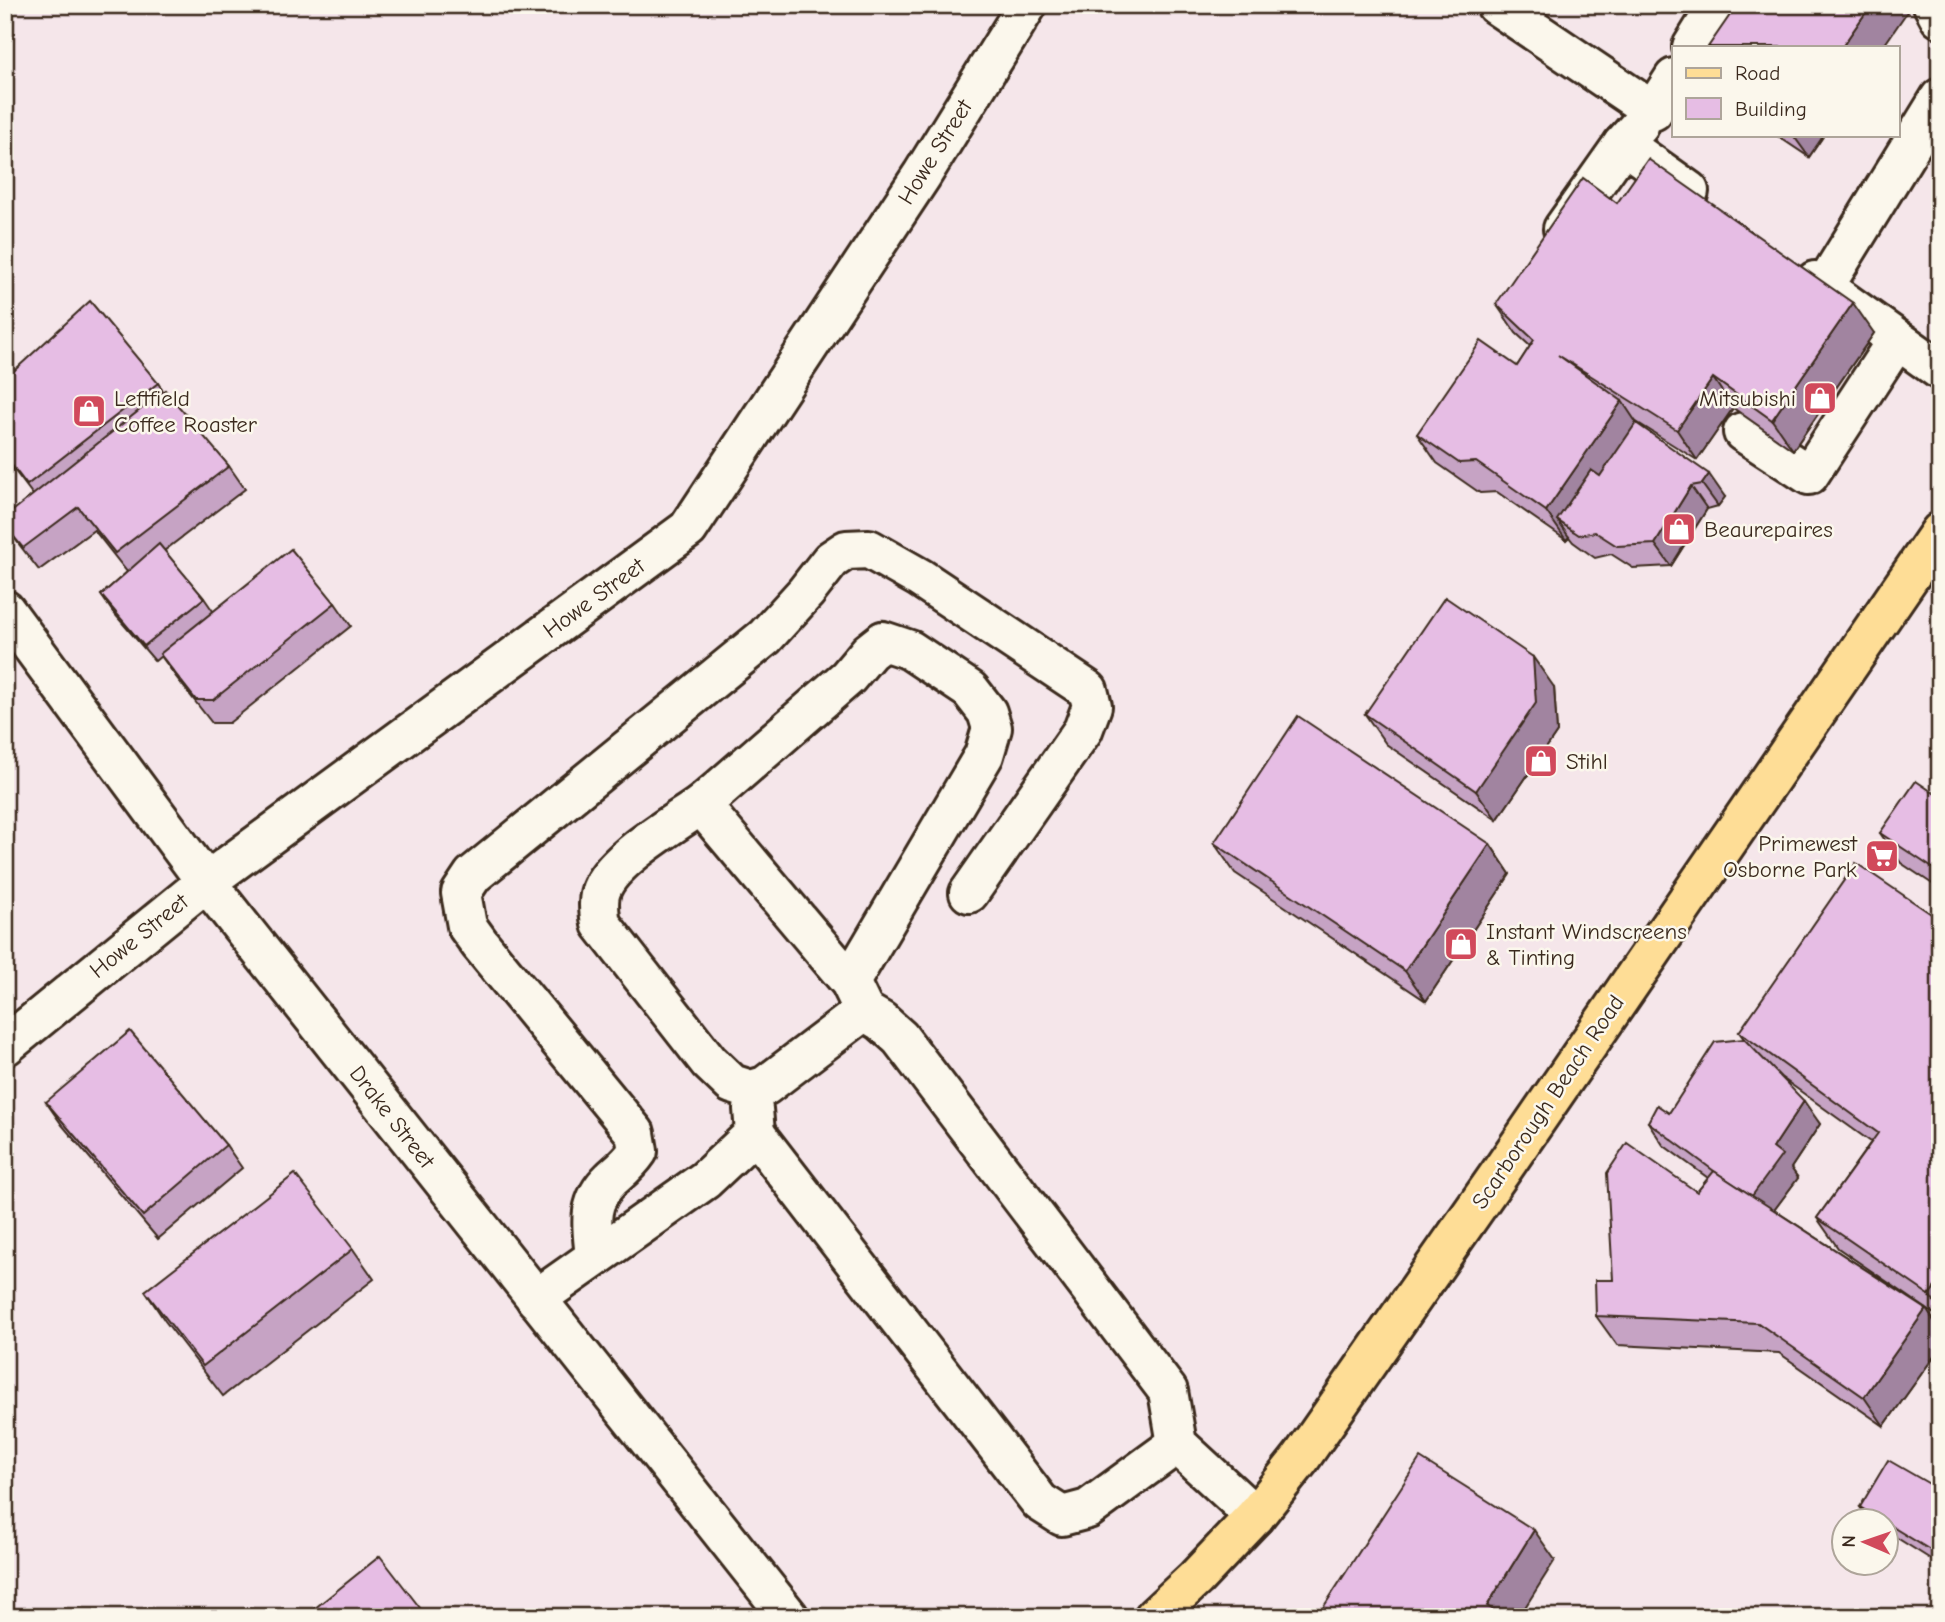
<svg xmlns="http://www.w3.org/2000/svg" width="1945" height="1622" viewBox="0 0 1945 1622" font-family="'Comic Neue',sans-serif">
<rect width="100%" height="100%" fill="#fbf7ec"/>
<filter id="ink" filterUnits="userSpaceOnUse"><feTurbulence type="fractalNoise" baseFrequency=".0143" numOctaves="2"/><feDisplacementMap in="SourceGraphic" scale="14" xChannelSelector="R" yChannelSelector="G"/><feConvolveMatrix kernelMatrix="1 2 1 2 8 2 1 2 1" color-interpolation-filters="sRGB"/></filter>
<g filter="url(#ink)">
<!-- built -->
<path fill="#f5e6ea" fill-rule="evenodd" d="M5,5H1940V1617H5ZM1674,47H1898V135H1674ZM1843,1520H1885V1562H1843Z"/>
<g fill="none" stroke-linecap="round" stroke-linejoin="round">
<!-- minor casing -->
<g stroke="#3b2a1e" stroke-width="44">
<g id="minor">
<path d="M1496,5L1653,111L1674,78"/>
<path d="M1933,5L1940,18"/>
<path d="M1692,47L1718,5"/>
<path d="M1623,144L1689,191"/>
<path d="M1563,229L1623,144L1639,126"/>
<path d="M1815,281L1940,370"/>
<path d="M1824,287L1940,98"/>
<path d="M1743,432L1809,475L1897,340"/>
<path d="M5,610L206,882L789,1617"/>
<path d="M701,805C674,824 617,857 603,886C597,897 599,912 601,924L709,1062L732,1084L751,1090L765,1086L864,1011"/>
<path d="M850,982L984,755L992,728L987,712L970,690L910,650L883,641L869,652L848,677L701,805L850,982L864,1011L881,1021L900,1038L1168,1391L1177,1444L1255,1516"/>
<path d="M5,1046L206,882L688,529L922,175L1027,5"/>
<path d="M755,1133L1040,1502L1062,1516L1088,1509L1177,1444"/>
<path d="M595,1257C592,1226 586,1203 611,1179C621,1170 630,1163 638,1151L635,1133L480,944L467,926L461,893L473,875L765,637L806,592L831,560L846,550L869,549L920,578L1088,690L1092,706L1083,730L969,893"/>
<path d="M536,1299L705,1180L755,1133L753,1109"/>
</g>
</g>
<!-- major casing -->
<g stroke="#3b2a1e" stroke-width="44">
<path id="major" d="M1154,1617L1196,1578L1255,1516L1301,1458L1502,1170L1940,532"/>
</g>
<!-- minor -->
<use href="#minor" stroke="#fbf7ec" stroke-width="38"/>
<!-- major -->
<use href="#major" stroke="#fedd96" stroke-width="38"/>
</g>
<!-- wall -->
<g fill="#c6a3c4" stroke="#3b2a1e" stroke-width="2">
<path d="M1776,135H1824L1809,157Z"/>
<path d="M1617,203L1874,333L1793,450L1733,408L1697,460L1635,421L1638,424L1725,497L1718,506L1707,509L1671,566L1633,568L1611,554L1595,558L1573,542L1569,537L1566,540L1497,492L1480,493L1437,463L1417,434L1517,366L1530,346L1516,333L1496,304Z"/>
<path d="M5,379L158,383L163,391L229,466L245,489L164,551L204,598L213,611L335,603L351,626L229,723H212L176,677L161,656L155,661L112,611L101,595L127,572L94,530L39,570L5,526L33,495L5,458Z"/>
<path d="M1554,687L1557,732L1497,820L1386,744L1365,714Z"/>
<path d="M1940,784V889L1901,863L1880,833L1934,793Z"/>
<path d="M1214,843L1490,844L1510,874L1426,1001L1235,873Z"/>
<path d="M1940,920V1318L1838,1248L1817,1218L1871,1142L1782,1078L1820,1124L1791,1168L1798,1178L1774,1210L1926,1309L1940,1330V1348L1884,1426L1779,1353L1617,1345L1596,1316L1613,1280L1697,1192L1708,1178L1663,1145L1648,1122L1669,1113L1744,1039L1739,1032Z"/>
<path d="M46,1102L226,1145L242,1168L158,1239L62,1125Z"/>
<path d="M353,1249L374,1279L223,1396L165,1321L145,1291Z"/>
<path d="M1940,1490V1565L1886,1531V1521H1869L1860,1507Z"/>
</g>
<!-- shaded-wall -->
<g fill="#a184a0" stroke="#3b2a1e" stroke-width="2">
<path d="M1871,5H1907L1909,9L1883,47H1842Z"/>
<path d="M1793,135H1824L1809,157Z"/>
<path d="M1853,303L1874,333L1793,450L1772,420Z"/>
<path d="M1713,378L1733,408L1697,460L1677,430Z"/>
<path d="M1622,401L1642,431L1573,531L1557,520L1569,537L1566,540L1546,511Z"/>
<path d="M1709,474L1725,497L1718,506L1702,484Z"/>
<path d="M1691,486L1707,509L1671,566L1655,544Z"/>
<path d="M1533,657L1554,687L1557,732L1497,820L1476,791Z"/>
<path d="M1490,844L1510,874L1426,1001L1405,971Z"/>
<path d="M1804,1101L1820,1124L1791,1168L1798,1178L1766,1221L1750,1198L1773,1148Z"/>
<path d="M1940,1280V1310L1929,1295Z"/>
<path d="M1926,1309L1940,1330V1348L1884,1426L1864,1397Z"/>
<path d="M1534,1530L1555,1560L1519,1617H1495L1487,1606Z"/>
</g>
<!-- building -->
<g fill="#e6bde4" stroke="#3b2a1e" stroke-width="2">
<path d="M1737,5H1871L1842,47H1708Z"/>
<path d="M1648,159L1853,303L1772,420L1713,378L1677,430L1558,355L1622,401L1546,511L1476,462L1459,463L1417,434L1481,341L1517,366L1534,340L1496,304L1583,178L1617,203Z"/>
<path d="M90,301L158,383L27,485L5,456V379Z"/>
<path d="M165,390L229,466L115,553L78,507L23,548L5,526V517Z"/>
<path d="M1636,423L1709,474L1702,484L1691,486L1655,544L1617,546L1595,532L1579,535L1557,520L1591,470L1600,476Z"/>
<path d="M159,544L204,598L144,646L101,595Z"/>
<path d="M291,549L335,603L213,700H196L160,654Z"/>
<path d="M1445,597L1533,657L1536,703L1476,791L1365,714Z"/>
<path d="M1298,716L1490,844L1405,971L1214,843Z"/>
<path d="M1916,781L1934,793L1940,784V873L1880,833Z"/>
<path d="M1856,863L1940,920V1280L1929,1295L1817,1218L1878,1133L1739,1032Z"/>
<path d="M130,1031L226,1145L143,1216L46,1102Z"/>
<path d="M1744,1039L1804,1101L1773,1148L1782,1155L1752,1196L1714,1171L1648,1122L1657,1105L1669,1113L1715,1042Z"/>
<path d="M1627,1143L1697,1192L1714,1171L1926,1309L1864,1397L1758,1323L1596,1316L1595,1280H1613L1607,1173Z"/>
<path d="M295,1174L353,1249L203,1366L145,1291Z"/>
<path d="M1420,1458L1534,1530L1487,1606L1505,1617H1317Z"/>
<path d="M1888,1460L1940,1490V1556L1886,1523V1521H1882L1860,1507Z"/>
<path d="M380,1556L427,1617H304Z"/>
</g>
</g>
<!-- icons -->
<defs>
<g id="shop-square" transform="scale(1.75)"><rect x="-9" y="-9" width="18" height="18" rx="4" fill="#d1495b" stroke="#fbf7ec"/><path d="M-5-2.5h2.3a2.7 3.5 0 0 1 5.4 0H5L5.5 6h-11ZM-1.5-2.5h3a1.5 2.3 0 0 0-3 0Z" fill="#fff"/></g>
<g id="supermarket-square" transform="scale(1.75)"><rect x="-9" y="-9" width="18" height="18" rx="4" fill="#d1495b" stroke="#fbf7ec"/><path d="M-6-5.5h2.5l.6 2H6L4.5 2H-2.5L-4.4-4H-6ZM-1.5 3.2a1.3 1.3 0 1 0 .1 0ZM3 3.2a1.3 1.3 0 1 0 .1 0Z" fill="#fff"/></g>
</defs>
<g fill-rule="evenodd">
<use href="#shop-square" x="1820" y="398"/>
<use href="#shop-square" x="89" y="411"/>
<use href="#shop-square" x="1679" y="529"/>
<use href="#shop-square" x="1541" y="761"/>
<use href="#supermarket-square" x="1882" y="856"/>
<use href="#shop-square" x="1461" y="944"/>
</g>
<g text-anchor="middle" dominant-baseline="central" stroke-width="5" stroke-linejoin="round" paint-order="stroke">
<!-- street labels -->
<g font-size="23" fill="#3b2a1e" stroke="#fbf7ec">
<text transform="translate(935 152) rotate(-58)">Howe Street</text>
<text transform="translate(594 598) rotate(-36)">Howe Street</text>
<text transform="translate(139 936) rotate(-39)">Howe Street</text>
<text transform="translate(1548 1102) rotate(-56)">Scarborough Beach Road</text>
<text transform="translate(392 1117) rotate(52)">Drake Street</text>
</g>
<!-- poi labels -->
<g font-size="23" fill="#3b2a1e" stroke="#fbf7ec" text-anchor="start">
<text x="114" y="398">Leftfield<tspan x="114" dy="26">Coffee Roaster</tspan></text>
<text x="1796" y="398" text-anchor="end">Mitsubishi</text>
<text x="1704" y="529">Beaurepaires</text>
<text x="1566" y="761">Stihl</text>
<text x="1857" y="843" text-anchor="end">Primewest<tspan x="1857" dy="26">Osborne Park</tspan></text>
<text x="1486" y="931">Instant Windscreens<tspan x="1486" dy="26">&amp; Tinting</tspan></text>
</g>
</g>
<!-- margin -->
<rect width="1945" height="1622" fill="none" stroke="#fbf7ec" stroke-width="28"/>
<rect x="14" y="14" width="1917" height="1594" fill="none" stroke="#3b2a1e" stroke-width="2.5" filter="url(#ink)"/>
<!-- legend -->
<rect x="1672" y="46" width="228" height="91" fill="#fbf7ec" stroke="#aea59a" stroke-width="2"/>
<rect x="1686" y="68" width="35" height="10" fill="#fedd96" stroke="#aea59a" stroke-width="2"/>
<text x="1735" y="80" font-size="21" fill="#3b2a1e">Road</text>
<rect x="1686" y="98" width="35" height="21" fill="#e6bde4" stroke="#aea59a" stroke-width="2"/>
<text x="1735" y="116" font-size="21" fill="#3b2a1e">Building</text>
<!-- north arrow -->
<g transform="translate(1865 1542) rotate(272)"><circle r="33" fill="#fbf7ec" stroke="#aea59a" stroke-width="2"/>
<path d="M0-5L12 26L0 18L-12 26Z" fill="#d1495b"/>
<text y="-10" font-size="19" font-weight="bold" text-anchor="middle" fill="#3b2a1e">N</text>
</g>
</svg>
